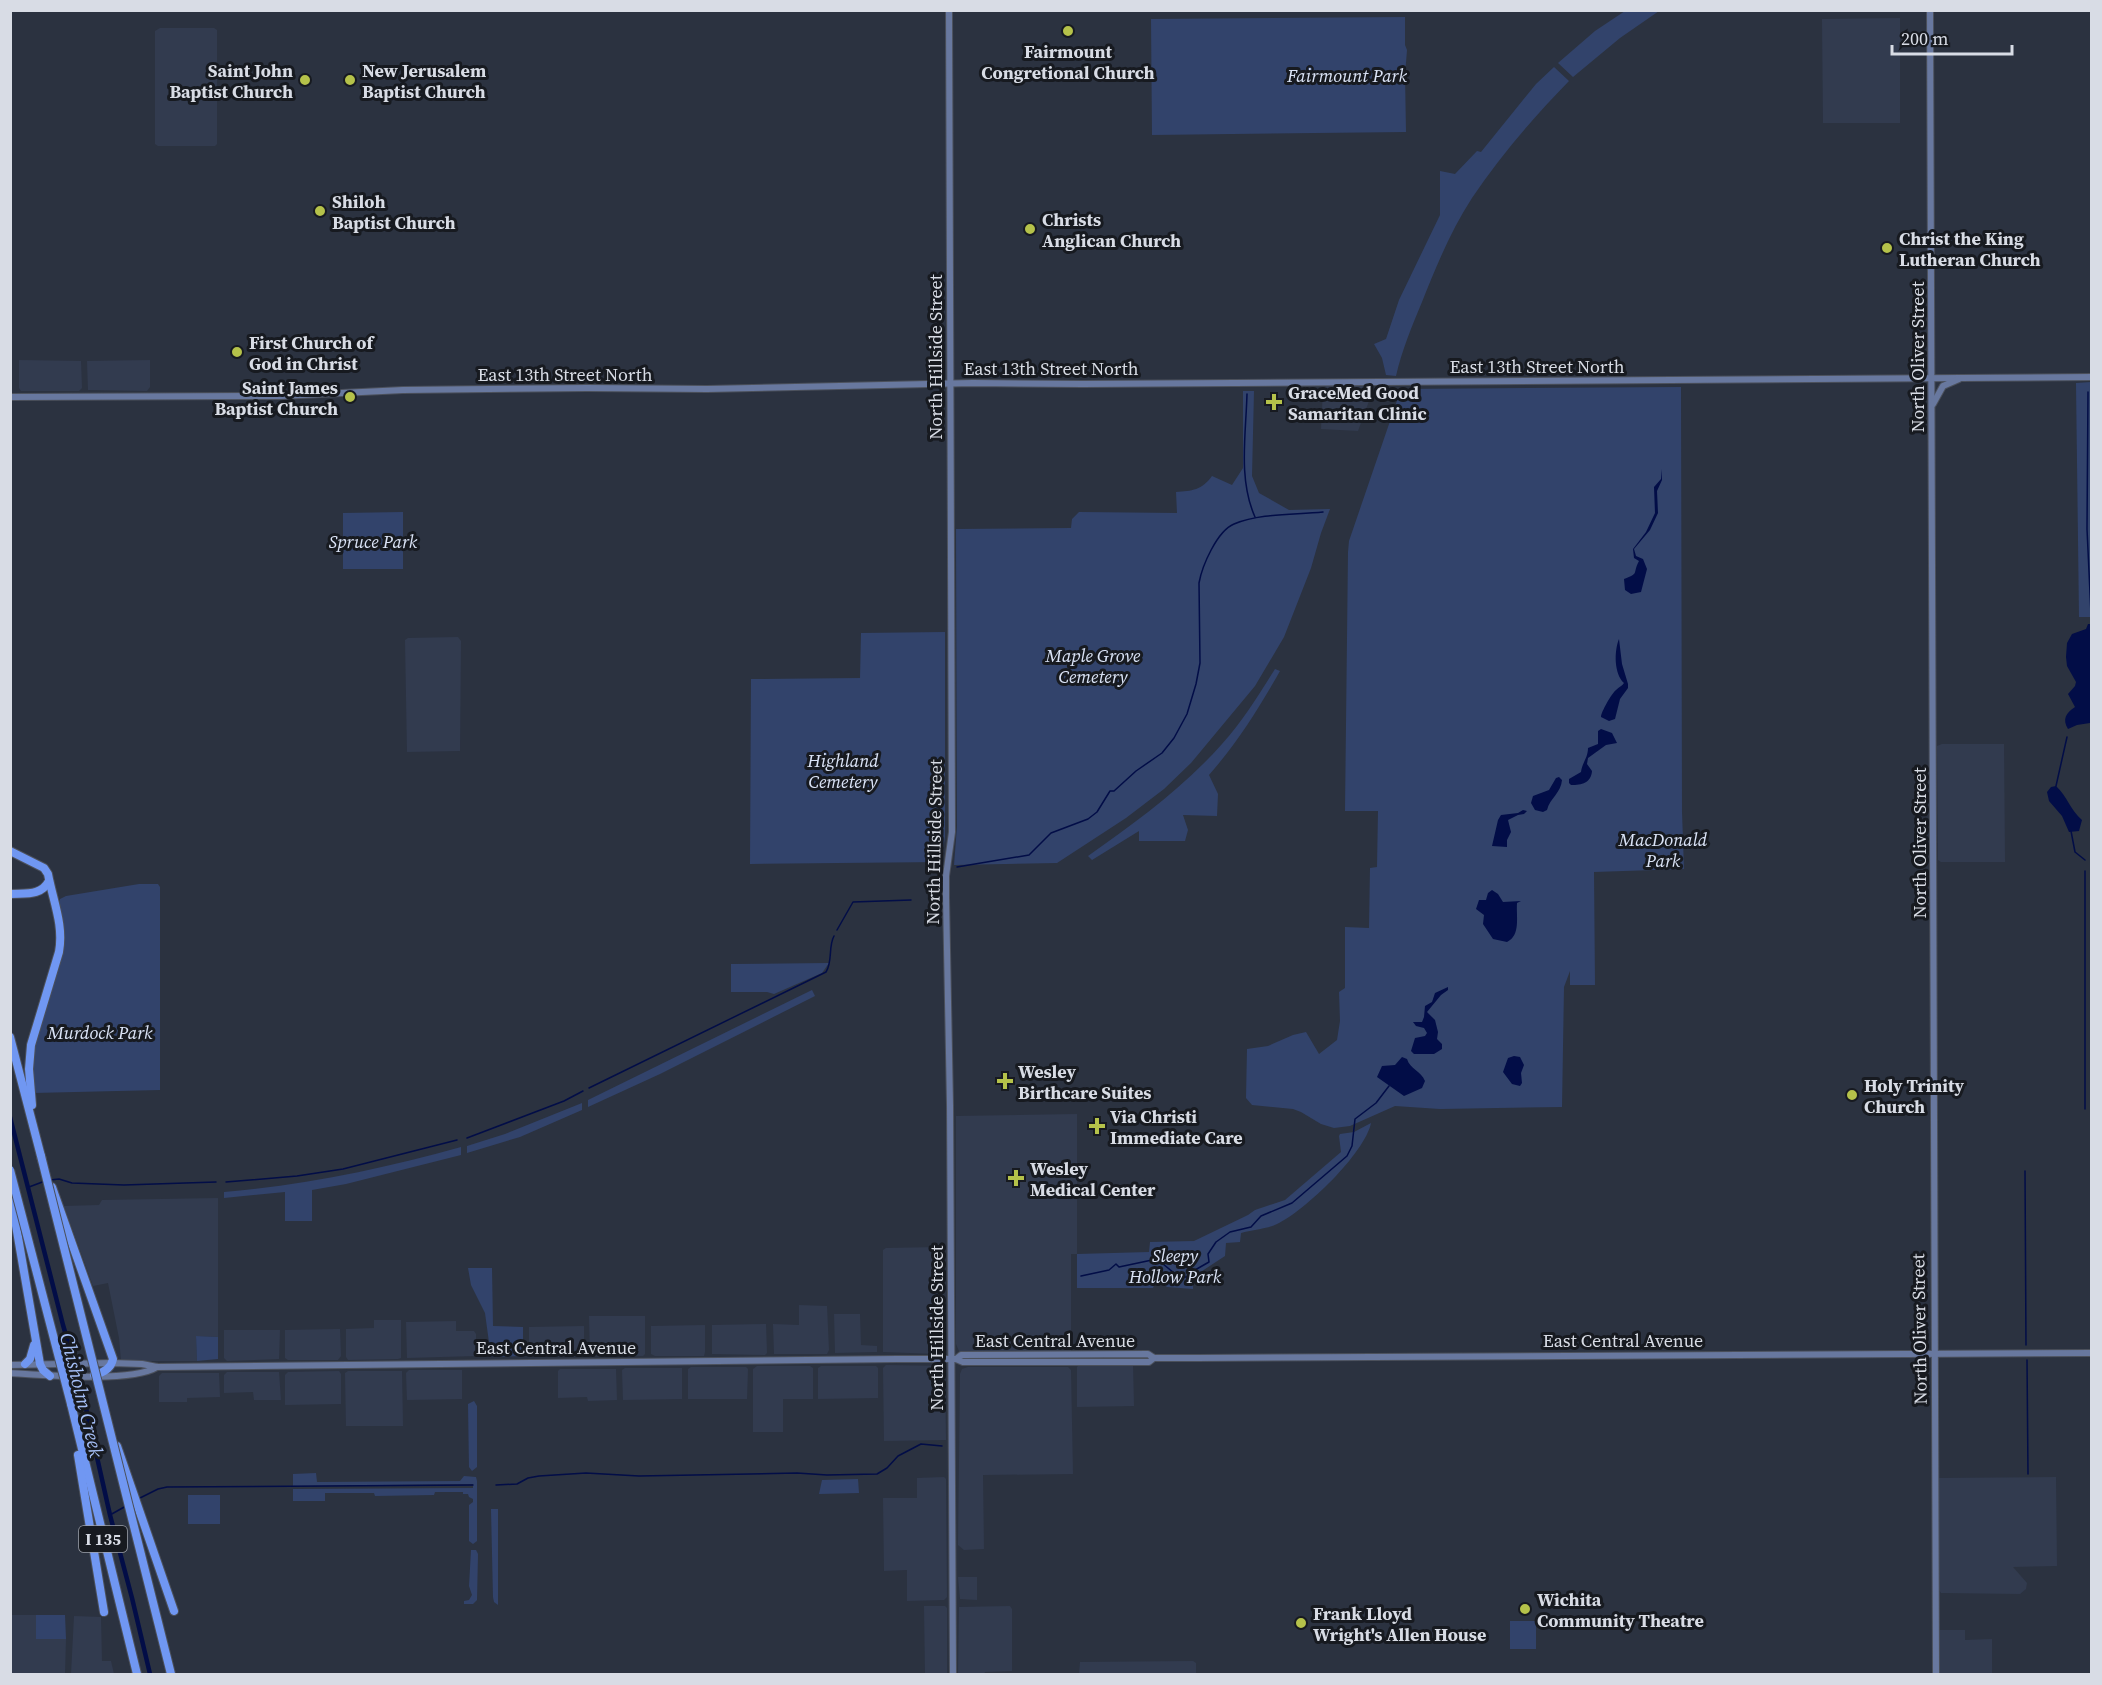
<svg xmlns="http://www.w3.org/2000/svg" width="2102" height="1685" viewBox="0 0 2102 1685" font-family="'Source Serif 4',serif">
<rect width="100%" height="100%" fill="#2b3240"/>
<!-- built -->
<g fill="#323b4f">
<path d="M1900,18V123H1823L1822,19Z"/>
<path d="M160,28H214L217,30V144L215,146H158L155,144V31Z"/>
<path d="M19,360L81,361L82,388L79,391H21L19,388Z"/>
<path d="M150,360V387L147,391L88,390L87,361Z"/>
<path d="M1331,386H1370L1369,401L1358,431L1321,429L1323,390L1326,386Z"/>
<path d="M458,637L461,641L460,751L407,752L405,640L408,638Z"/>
<path d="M1942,744H2004L2005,862H1941L1938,860L1937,746Z"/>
<path d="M1077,1114V1254H1071V1351L966,1353L959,1351L956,1344V1116Z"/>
<path d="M218,1198V1337L196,1336L197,1361H121L119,1338L108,1283L93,1286L64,1206L99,1205L102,1200Z"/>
<path d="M886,1248L940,1247L943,1249L945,1347L942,1352L936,1354L883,1352V1250Z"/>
<path d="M799,1305L827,1306L829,1350L827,1354H774L773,1324L799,1325Z"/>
<path d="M834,1314H860L861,1345L877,1346V1352L835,1353Z"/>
<path d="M589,1316H645V1354L643,1356L590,1355Z"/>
<path d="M374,1320H401V1358L398,1359L348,1360L346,1357V1329L374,1328Z"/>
<path d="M456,1321V1331H474L476,1334V1356L407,1358L406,1322Z"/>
<path d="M766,1324L767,1353L765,1355L712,1354V1325Z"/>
<path d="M705,1325V1352L704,1356H655L651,1354V1326Z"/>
<path d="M584,1326V1355L582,1357H529V1327Z"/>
<path d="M340,1329L341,1356L338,1360H288L285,1358V1330Z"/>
<path d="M224,1330H280L279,1359L227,1361L224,1358Z"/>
<path d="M1080,1364H1133L1134,1406L1077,1407V1367Z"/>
<path d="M886,1365L945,1366L946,1440L884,1441L883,1368Z"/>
<path d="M757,1366H810L813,1368V1399H783V1432H753V1369Z"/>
<path d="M821,1366H876L878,1368V1398L818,1399V1368Z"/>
<path d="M691,1367H746L748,1369L747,1399H688V1369Z"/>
<path d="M968,1367H1068L1071,1370L1073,1474L983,1475L984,1549L964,1550L958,1545L960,1374L962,1369Z"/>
<path d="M625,1368H682V1399L623,1400L622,1370Z"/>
<path d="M560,1369H616L617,1400L588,1401L587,1397L558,1398V1371Z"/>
<path d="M409,1370H462V1399L407,1400L406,1373Z"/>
<path d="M339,1371L341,1374V1404L285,1405V1375L288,1372Z"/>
<path d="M348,1371H402L403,1426H346L345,1373Z"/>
<path d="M227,1372H279L281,1400H254L253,1392L224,1393V1375Z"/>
<path d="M162,1373H219L220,1397L187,1398V1402H159V1376Z"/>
<path d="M2056,1477L2057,1566L2013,1567L2027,1583L2026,1589L2020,1594L1941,1593L1939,1590V1478Z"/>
<path d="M917,1478L944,1477L946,1479L947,1597L944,1600L907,1601V1570L884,1571L883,1498H917Z"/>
<path d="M958,1577H977V1600L960,1599Z"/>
<path d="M924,1606H945L947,1608V1674H925Z"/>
<path d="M1010,1606L1012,1609V1671L985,1672L984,1674H958L959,1607Z"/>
<path d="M11,1615H36V1639H66L65,1674H11Z"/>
<path d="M74,1616L101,1617L102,1661H111L114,1674H71Z"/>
<path d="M1939,1630H1965V1640L1992,1639V1674H1939Z"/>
<path d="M1193,1661L1196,1663V1674H1079L1080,1662Z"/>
</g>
<!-- green -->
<g fill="#32436b">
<path d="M1625,11H1659L1620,38L1573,77L1558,63L1595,31Z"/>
<path d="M1405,17V45L1407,50L1405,75L1406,132L1152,135L1151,19Z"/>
<path d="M1554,67L1569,81C1534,117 1500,156 1472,198C1451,230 1436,267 1422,302C1412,326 1402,350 1396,376L1386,375L1382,358L1374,344L1386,339L1399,300L1440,215V171L1455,174L1477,151L1481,152L1536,84Z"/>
<path d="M2091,382V617H2079L2076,383Z"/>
<path d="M1681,387L1682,812L1684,869L1594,872L1595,985H1570V971L1564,987L1562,1107L1440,1109L1395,1106L1350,1126L1334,1128L1321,1124L1301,1112L1293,1109L1252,1105L1246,1098L1247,1049L1268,1046L1293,1035L1306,1032L1319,1054L1337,1040L1340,1021L1339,992L1345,988V927L1369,928L1370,868L1377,867L1378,811H1345L1348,552L1349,541L1401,389Z"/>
<path d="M1243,391H1254L1252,476L1259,493L1289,510L1330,509L1321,533L1311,568L1284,637L1255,686L1191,763L1164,789L1126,818L1057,863L954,865L957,827L956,529L1071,528L1072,519L1079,512L1177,513L1176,492C1192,491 1202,490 1212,476L1232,485L1243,468Z"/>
<path d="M403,512V569H343V513Z"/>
<path d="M945,632V837L941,862L750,864L751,679L860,678L861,633Z"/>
<path d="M1275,669L1280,671C1259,708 1237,743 1209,775L1218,794L1217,816L1183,815L1188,830L1185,841H1139V831L1092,860L1088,856C1136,822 1183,788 1222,744C1243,721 1259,694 1275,669Z"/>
<path d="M139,884H158L160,887V1090L33,1093L32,1079L34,1046L59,962V903L60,899L66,896Z"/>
<path d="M829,963L822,973L774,994L767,992H731V964Z"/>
<path d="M812,990L815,996L660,1074L588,1107V1100Z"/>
<path d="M582,1103V1110L520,1137L467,1153V1146L505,1134Z"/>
<path d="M1371,1123C1365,1153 1305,1211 1277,1224C1267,1229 1252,1230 1241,1233L1240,1242L1226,1243L1225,1256L1193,1277V1289L1167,1287L1161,1282L1155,1283L1153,1288H1077V1254L1149,1252L1150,1242L1194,1241L1248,1215L1255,1210L1285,1200L1341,1152L1339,1136L1340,1134L1354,1132Z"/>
<path d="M461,1147V1155L346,1184L312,1190V1221H285V1192L224,1198V1192C304,1185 383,1169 461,1147Z"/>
<path d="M468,1268H492L493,1326L523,1327V1356L491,1357L485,1313L471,1285Z"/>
<path d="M196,1336L218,1337V1359L197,1361Z"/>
<path d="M474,1401L477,1406V1467L472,1471L469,1467L468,1404Z"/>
<path d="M316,1473L317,1482L460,1481L464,1476L476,1477L477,1481V1541L473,1544L469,1541V1505L473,1502V1499L469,1497L468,1494H463V1492H435L434,1495L375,1496L374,1493H325V1501H293V1489L473,1488V1484L293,1486V1474Z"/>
<path d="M858,1479L859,1493L819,1494L822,1480Z"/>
<rect x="188" y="1495" width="32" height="29"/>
<path d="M491,1509H498V1605L494,1602L493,1597Z"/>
<path d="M471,1550H476L478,1554L477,1600L473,1604H464V1601L469,1600L472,1595L469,1586Z"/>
<path d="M36,1615H65L66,1639H36Z"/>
<rect x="1510" y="1621" width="26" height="28"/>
</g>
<!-- water -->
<g fill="#020d47">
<path d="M1662,469V480L1657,491L1658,513L1650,530L1634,549L1636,556L1643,559L1647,569L1641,592L1631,594L1625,590L1624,579C1640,573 1632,574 1639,561L1634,558L1633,549L1646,532L1655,513L1654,487L1661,479Z"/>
<path d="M2088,624H2092L2091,721L2090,723L2077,725L2068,729C2062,719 2066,713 2075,707L2068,694L2075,686L2076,682L2067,666L2066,657L2067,643L2072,634L2086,629Z"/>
<path d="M1619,639L1622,664L1628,684V688L1620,699L1615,719L1609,721L1601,717C1601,712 1612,693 1616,690C1619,687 1622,686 1624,683C1614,674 1614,651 1619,639Z"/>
<path d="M1601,729L1612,733L1617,743L1606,745L1588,758L1587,764L1592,771C1591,783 1582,785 1571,785L1569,783V779L1581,772C1582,763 1588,758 1588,748L1598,744V731Z"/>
<path d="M1559,777L1562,780C1561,793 1550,798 1547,810L1543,812L1535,810L1531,803L1533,796L1549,790L1556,778Z"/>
<path d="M2056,786C2067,796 2071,811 2082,820L2079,831L2069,832L2062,816L2049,801L2047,792L2051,787Z"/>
<path d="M1523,810L1527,811L1524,814L1518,815L1508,820L1511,832L1507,840V847L1492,846L1498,820L1501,815L1518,813Z"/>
<path d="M1492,890L1498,894L1503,902L1521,901L1517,903C1516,917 1521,935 1507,942L1493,939L1483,924L1484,915L1476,909L1479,900H1486L1488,893Z"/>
<path d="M1448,987V990L1441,995L1427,1012L1435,1020L1438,1032L1437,1039L1442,1044V1049L1434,1054H1414L1411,1051L1415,1038L1425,1036L1427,1033L1424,1028L1416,1026L1413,1022H1422L1424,1017L1425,1006L1432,1002L1435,993Z"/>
<path d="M1514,1056L1520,1057L1524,1065L1521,1073L1522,1083L1520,1086L1512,1084L1503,1072L1508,1058Z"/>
<path d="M1402,1057L1407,1059C1410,1069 1421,1071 1425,1081L1422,1088L1404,1096L1377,1077L1382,1066L1395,1065Z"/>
</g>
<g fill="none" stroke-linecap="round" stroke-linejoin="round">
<!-- stream -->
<g stroke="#020d47" stroke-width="1.5">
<path d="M2088,392L2087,529L2091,614"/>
<path d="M1247,394C1246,434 1238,479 1255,517"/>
<path d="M2056,786L2067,737"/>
<path d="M2071,831L2075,852L2085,860"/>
<path d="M957,867L1029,855L1051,833L1088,819L1097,812L1110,791H1114L1136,771L1162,753L1174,738L1187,714L1196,684L1200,663L1199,583C1202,566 1217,531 1234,524C1261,513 1294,515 1323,512"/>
<path d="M2085,871V1109"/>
<path d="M837,930L853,902L911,900"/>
<path d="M589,1088L826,972C833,961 828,947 834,936"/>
<path d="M467,1138L564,1101L583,1091"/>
<path d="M2025,1171L2026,1345"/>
<path d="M50,1180L59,1179L72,1183L124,1185L216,1182"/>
<path d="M226,1182L297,1176L343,1169L457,1140"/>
<path d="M29,1187L45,1181"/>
<path d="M1081,1276L1109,1270L1116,1264L1119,1267L1152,1260L1163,1264L1179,1277H1190L1195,1270L1209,1262L1208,1254L1216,1242L1230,1232L1251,1227L1261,1216L1292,1203L1347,1156L1352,1146L1355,1119L1376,1103L1389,1086"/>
<path d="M2027,1360L2028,1474"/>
<path d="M496,1485L517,1484L528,1478L539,1476L586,1473L639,1476L797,1473L827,1475L877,1474L887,1468L898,1456L921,1444L942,1446"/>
<path d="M138,1499L158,1489L167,1487L473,1485"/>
<path d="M110,1515L126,1506"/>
</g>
<!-- canal -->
<path stroke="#020d47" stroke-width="4.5" d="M10,1117L63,1325L81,1386L110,1515L132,1598L150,1674"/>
<!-- secondary casing -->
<g stroke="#4b505b" stroke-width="8">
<g id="secondary">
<path d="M949,10L952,832L946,876V897L950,1105L953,1674"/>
<path d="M1930,10L1936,1674"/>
<path d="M10,397L280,396L403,390L587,388L707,389L973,383L1083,384L2092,377"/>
<path d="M1933,404L1943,386L1959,379"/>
<path d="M956,1359L961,1355L1148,1354L1154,1358H1197L2092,1353"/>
<path d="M10,1365L112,1363L142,1364L157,1367L897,1359H956L963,1362H1149L1154,1358"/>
<path d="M10,1373C43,1375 131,1383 157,1367"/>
</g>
</g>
<!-- highway casing -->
<g stroke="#4b505b" stroke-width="10">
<g id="highway">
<path d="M10,851L44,868L48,874C53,901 64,925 59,952L31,1045L29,1069L32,1105"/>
<path d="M10,894C26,893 41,896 49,881"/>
<path d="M10,1037L42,1160"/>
<path d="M52,1187L113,1359C111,1369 103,1373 94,1375"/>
<path d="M10,1191L40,1364L43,1370L50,1376"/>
<path d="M25,1364L30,1359L34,1345"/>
<path d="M71,1404L137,1674"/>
<path d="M117,1446L174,1611"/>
<path d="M78,1455L104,1612"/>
</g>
</g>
<!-- secondary -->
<use href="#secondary" stroke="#68789f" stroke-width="6"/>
<!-- highway -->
<use href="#highway" stroke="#7097f2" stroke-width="8"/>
<!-- highway-bridge casing -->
<g stroke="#4b505b" stroke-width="10" stroke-linecap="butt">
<g id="highway-bridge">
<path d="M41,1156L171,1674"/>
<path d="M10,1170L71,1404"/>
</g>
</g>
<!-- highway-bridge -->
<use href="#highway-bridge" stroke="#7097f2" stroke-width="8"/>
</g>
<!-- markers -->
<g fill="#b5c24a" stroke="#171a20" stroke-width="2">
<circle cx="1068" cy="31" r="6"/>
<circle cx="305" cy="80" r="6"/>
<circle cx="350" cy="80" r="6"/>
<circle cx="320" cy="211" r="6"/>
<circle cx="1030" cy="229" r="6"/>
<circle cx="1887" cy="248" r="6"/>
<circle cx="237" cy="352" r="6"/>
<circle cx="350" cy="397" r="6"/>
<path d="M1271 393h6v6h6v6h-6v6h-6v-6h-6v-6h6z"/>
<path d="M1002 1072h6v6h6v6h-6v6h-6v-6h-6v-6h6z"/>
<circle cx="1852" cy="1095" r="6"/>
<path d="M1094 1117h6v6h6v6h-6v6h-6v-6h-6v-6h6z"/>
<path d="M1013 1169h6v6h6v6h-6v6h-6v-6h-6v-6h6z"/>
<circle cx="1525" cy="1609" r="6"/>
<circle cx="1301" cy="1623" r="6"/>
</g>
<g text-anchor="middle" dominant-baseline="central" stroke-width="6" stroke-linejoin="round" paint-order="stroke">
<!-- shield labels -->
<rect fill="#171a20" stroke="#9ea2aa" stroke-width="1.5" x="79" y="1526" width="48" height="26" rx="4.5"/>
<g font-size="16" font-weight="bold" fill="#d8dce5">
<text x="103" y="1539">I 135</text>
</g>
<!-- poi labels -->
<g font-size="18" font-weight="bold" fill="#d8dce5" stroke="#171a20" text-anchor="start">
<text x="1068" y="51" text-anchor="middle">Fairmount<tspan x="1068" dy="21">Congretional Church</tspan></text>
<text x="293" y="70" text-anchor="end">Saint John<tspan x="293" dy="21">Baptist Church</tspan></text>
<text x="362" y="70">New Jerusalem<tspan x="362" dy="21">Baptist Church</tspan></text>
<text x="332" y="201">Shiloh<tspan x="332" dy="21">Baptist Church</tspan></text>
<text x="1042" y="219">Christs<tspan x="1042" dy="21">Anglican Church</tspan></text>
<text x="1899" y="238">Christ the King<tspan x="1899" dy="21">Lutheran Church</tspan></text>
<text x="249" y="342">First Church of<tspan x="249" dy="21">God in Christ</tspan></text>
<text x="338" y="387" text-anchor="end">Saint James<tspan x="338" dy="21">Baptist Church</tspan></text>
<text x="1288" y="392">GraceMed Good<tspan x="1288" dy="21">Samaritan Clinic</tspan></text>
<text x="1018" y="1071">Wesley<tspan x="1018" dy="21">Birthcare Suites</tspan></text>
<text x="1864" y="1085">Holy Trinity<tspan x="1864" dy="21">Church</tspan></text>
<text x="1110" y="1116">Via Christi<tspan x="1110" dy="21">Immediate Care</tspan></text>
<text x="1030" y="1168">Wesley<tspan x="1030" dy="21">Medical Center</tspan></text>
<text x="1537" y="1599">Wichita<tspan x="1537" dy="21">Community Theatre</tspan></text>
<text x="1313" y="1613">Frank Lloyd<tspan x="1313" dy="21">Wright's Allen House</tspan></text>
</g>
<!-- park labels -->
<g font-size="18" font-style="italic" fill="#dbe4f7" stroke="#171a20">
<text x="1347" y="75">Fairmount Park</text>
<text x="373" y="541">Spruce Park</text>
<text x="1093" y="655">Maple Grove<tspan x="1093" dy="21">Cemetery</tspan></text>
<text x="843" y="760">Highland<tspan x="843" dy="21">Cemetery</tspan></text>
<text x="1663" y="839">MacDonald<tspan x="1663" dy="21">Park</tspan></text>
<text x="100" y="1032">Murdock Park</text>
<text x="1175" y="1255">Sleepy<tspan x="1175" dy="21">Hollow Park</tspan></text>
</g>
<!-- street labels -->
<g font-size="18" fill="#d8dce5" stroke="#171a20">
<text transform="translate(935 357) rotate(-90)">North Hillside Street</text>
<text transform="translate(1917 357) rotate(-90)">North Oliver Street</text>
<text x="1537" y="366">East 13th Street North</text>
<text x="1051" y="368">East 13th Street North</text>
<text x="565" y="374">East 13th Street North</text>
<text transform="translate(934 842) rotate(-89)">North Hillside Street</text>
<text transform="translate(1919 843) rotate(-90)">North Oliver Street</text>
<text transform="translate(936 1328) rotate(-90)">North Hillside Street</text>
<text transform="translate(1919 1329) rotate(-91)">North Oliver Street</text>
<text x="1055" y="1340">East Central Avenue</text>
<text x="1623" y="1340">East Central Avenue</text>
<text x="556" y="1347">East Central Avenue</text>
</g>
<!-- water labels -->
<g font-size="20" font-style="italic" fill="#a4bef5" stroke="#171a20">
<text transform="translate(82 1395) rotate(76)">Chisholm Creek</text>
</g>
</g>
<!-- border -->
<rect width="2102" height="1685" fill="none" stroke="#d8dce5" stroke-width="24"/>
<!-- scale -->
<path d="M1892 45v9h120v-9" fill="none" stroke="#d8dce5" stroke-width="3"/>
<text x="1901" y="45" font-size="18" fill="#d8dce5" stroke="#171a20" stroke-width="4.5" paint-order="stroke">200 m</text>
</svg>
